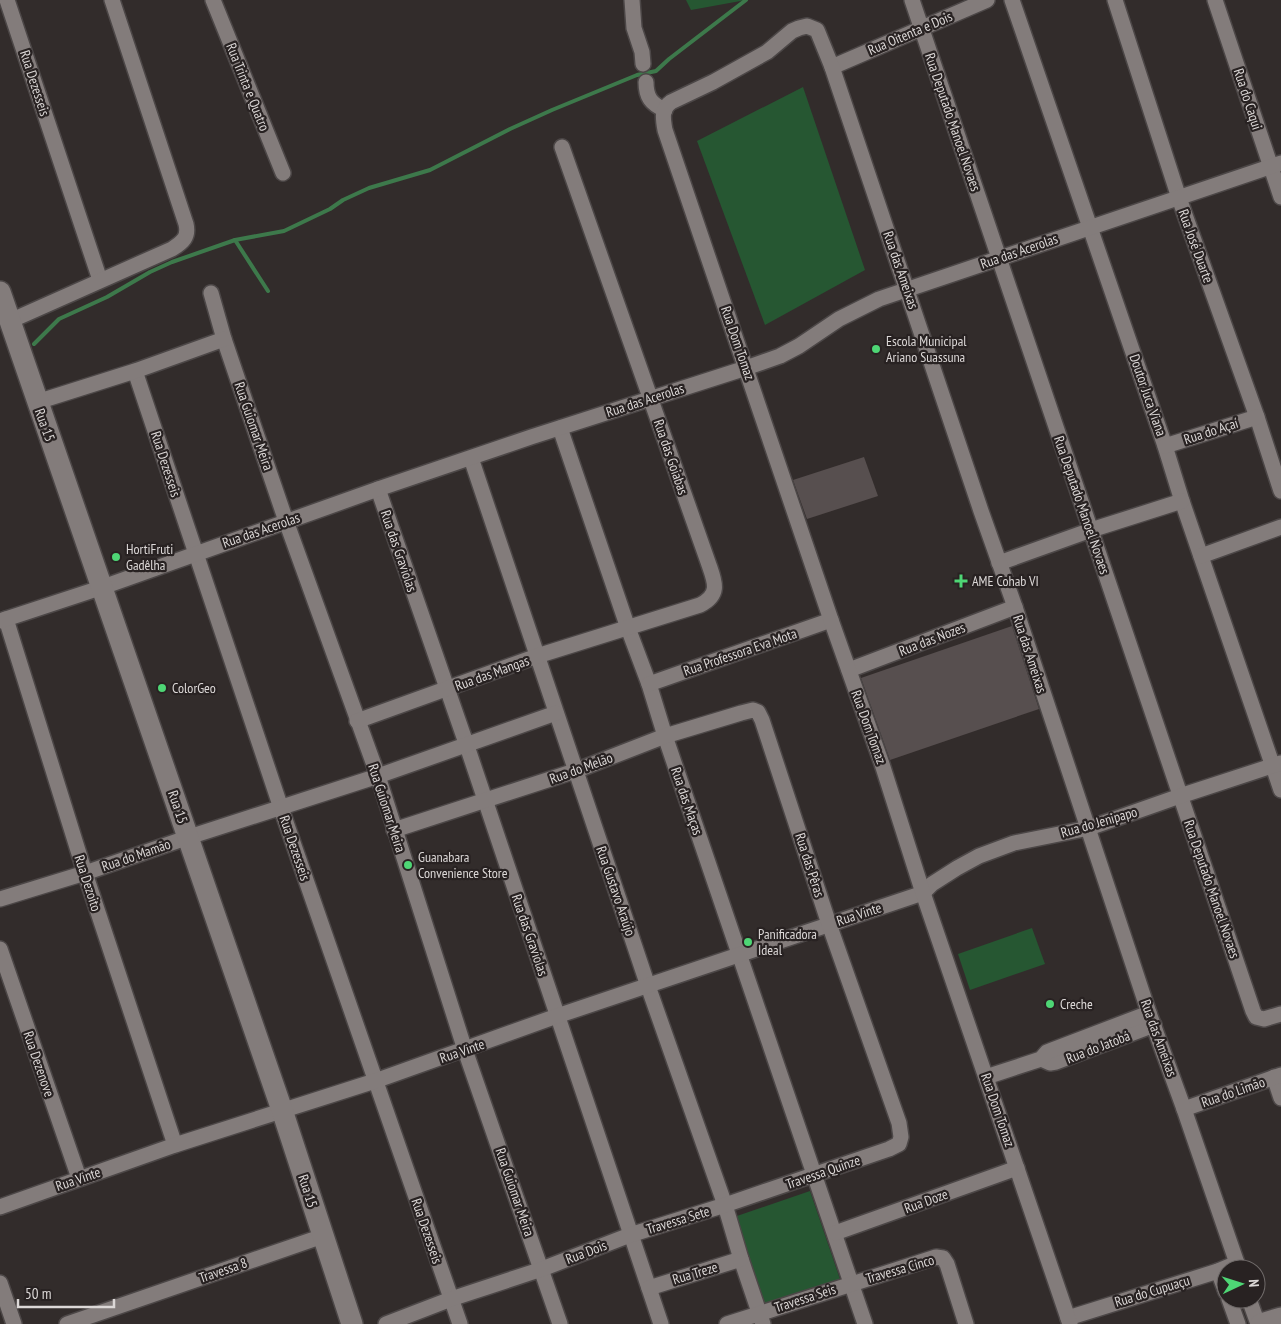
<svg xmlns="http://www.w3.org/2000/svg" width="1281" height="1324" viewBox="0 0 1281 1324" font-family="'PT Sans Narrow',sans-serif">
<rect width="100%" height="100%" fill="#322c2b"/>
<!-- green -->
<g fill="#265732">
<path d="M686,0H746L691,10Z"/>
<path d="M803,87L865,270L765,325L697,141Z"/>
<path d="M1032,928L1045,964L970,990L958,954Z"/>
<path d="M810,1191L841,1282L762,1309L731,1218Z"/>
</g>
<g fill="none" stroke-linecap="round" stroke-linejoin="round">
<!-- stream -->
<g stroke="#3d794b" stroke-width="4">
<path d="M235,240L268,291"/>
<path d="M34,344L59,319L107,297L150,272L172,262L235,240L284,231L330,209L343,200L369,188L430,170L510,129L552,110L637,75L656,71L669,59L746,0"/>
</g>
</g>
<!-- building -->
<g fill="#574f4f">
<path d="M864,457L878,496L807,519L793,480Z"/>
<path d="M1012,626L1039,709L890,760L861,678Z"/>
</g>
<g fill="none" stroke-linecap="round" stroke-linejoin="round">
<!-- street casing -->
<g stroke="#4c4747" stroke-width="18">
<g id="street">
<path d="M7,0L100,280"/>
<path d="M213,0L283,173"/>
<path d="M632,0L634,28L642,52L643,64"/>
<path d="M912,0L1253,1011L1256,1017L1264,1019L1281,1014"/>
<path d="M1012,0L1165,446L1182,501L1281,790"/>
<path d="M1115,0L1179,198L1257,417L1281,491"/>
<path d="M1215,0L1281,197"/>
<path d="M832,67L987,0"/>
<path d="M646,82C646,97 651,104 665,110"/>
<path d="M211,293L224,339L286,521L378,776L465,1050L560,1324"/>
<path d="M10,321L172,249C183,242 189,237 186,224L112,0"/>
<path d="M135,371L281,808L460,1324"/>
<path d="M37,402L135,371L224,339"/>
<path d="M560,428L628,628L649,684L665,736L865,1324"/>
<path d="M1165,446L1257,417"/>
<path d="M471,458L648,986L725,1205L741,1259L763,1324"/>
<path d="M378,489L466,743L661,1324"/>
<path d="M1201,556L1281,527"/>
<path d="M999,563L1091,530L1182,501"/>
<path d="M6,619L85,873L175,1145"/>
<path d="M0,621L103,587L378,489L531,437L746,368L780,356L799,346L839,319L879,299L1281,163"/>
<path d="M849,670L1015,607"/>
<path d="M649,684L831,620"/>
<path d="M357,721L537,656L700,605C722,594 714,580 708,562L562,147"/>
<path d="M0,899L85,873L189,837L378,776L556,713"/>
<path d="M0,949L79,1178"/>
<path d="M1041,1059L1050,1063L1056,1062L1154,1025"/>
<path d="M986,1077L1041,1059L1047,1052L1052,1050L1149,1013"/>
<path d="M1274,1077L1281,1098"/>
<path d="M1184,1109L1281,1075"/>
<path d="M0,1207L175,1145L375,1081L557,1016L923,893L932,884L957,868L979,856L1014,843L1089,828L1180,796L1281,763"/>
<path d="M835,1233L1017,1168"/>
<path d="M1218,1271L1226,1292"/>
<path d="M0,1283L14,1324"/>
<path d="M649,1288L741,1259"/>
<path d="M1229,1299L1238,1324"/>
<path d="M1249,1299L1258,1324"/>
<path d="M1068,1318L1218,1271L1237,1263"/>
<path d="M67,1324L323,1236"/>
<path d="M386,1324L451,1299L542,1269L630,1235L725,1205L889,1149L899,1144L901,1137L899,1123L829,924L762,720L758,712L753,710L741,713L665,736L575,771L394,830"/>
<path d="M727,1324L936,1257L943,1258L947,1264L966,1324"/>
<path d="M1070,1324L923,893L882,764L831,620L665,130C663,119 661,109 671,102L713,82L767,52L792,31L799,28L807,26L817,30L832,67L981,511L1015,607L1149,1013L1184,1109L1239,1269"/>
</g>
</g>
<!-- secondary casing -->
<g stroke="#4c4747" stroke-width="24">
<g id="secondary">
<path d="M0,292L282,1110L352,1324"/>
<path d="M1261,1324L1281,1318"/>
</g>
</g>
<!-- street -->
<use href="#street" stroke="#837c7b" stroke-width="15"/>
<!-- secondary -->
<use href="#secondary" stroke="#837c7b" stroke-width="21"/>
</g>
<!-- markers -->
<g fill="#4ed675" stroke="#282222" stroke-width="2">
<circle cx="876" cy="349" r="5"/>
<circle cx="116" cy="557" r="5"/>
<path d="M958.5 573.5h5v5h5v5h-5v5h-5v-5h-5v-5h5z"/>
<circle cx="162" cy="688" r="5"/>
<circle cx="408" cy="865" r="5"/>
<circle cx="748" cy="942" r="5"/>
<circle cx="1050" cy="1004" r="5"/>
</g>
<g text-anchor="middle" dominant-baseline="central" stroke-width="4.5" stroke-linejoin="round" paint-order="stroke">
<!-- street labels -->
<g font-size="14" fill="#dcd8d7" stroke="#282222">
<text transform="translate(910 33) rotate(-23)">Rua Oitenta e Dois</text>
<text transform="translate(35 83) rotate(72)">Rua Dezesseis</text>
<text transform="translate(248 87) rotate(68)">Rua Trinta e Quatro</text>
<text transform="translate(1248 99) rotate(72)">Rua do Caqui</text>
<text transform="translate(953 122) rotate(71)">Rua Deputado Manoel Novaes</text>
<text transform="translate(1196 246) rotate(70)">Rua José Duarte</text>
<text transform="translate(1019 251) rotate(-19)">Rua das Acerolas</text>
<text transform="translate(901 270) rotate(71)">Rua das Ameixas</text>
<text transform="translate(738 343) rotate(71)">Rua Dom Tomaz</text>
<text transform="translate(1148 395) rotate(71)">Doutor Juca Viana</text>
<text transform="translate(645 400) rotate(-18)">Rua das Acerolas</text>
<text transform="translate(45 425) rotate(70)">Rua 15</text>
<text transform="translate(254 426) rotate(71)">Rua Guiomar Meira</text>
<text transform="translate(1211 431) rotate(-18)">Rua do Açaí</text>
<text transform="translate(671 457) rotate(71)">Rua das Goiabas</text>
<text transform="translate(166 464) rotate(72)">Rua Dezesseis</text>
<text transform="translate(1082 505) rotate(71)">Rua Deputado Manoel Novaes</text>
<text transform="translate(261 530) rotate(-19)">Rua das Acerolas</text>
<text transform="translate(399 551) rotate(71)">Rua das Graviolas</text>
<text transform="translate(932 639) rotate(-21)">Rua das Nozes</text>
<text transform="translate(740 652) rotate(-19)">Rua Professora Eva Mota</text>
<text transform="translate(1030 654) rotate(72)">Rua das Ameixas</text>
<text transform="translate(492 673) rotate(-20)">Rua das Mangas</text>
<text transform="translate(869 727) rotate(70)">Rua Dom Tomaz</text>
<text transform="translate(581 768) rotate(-20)">Rua do Melão</text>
<text transform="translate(687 801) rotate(71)">Rua das Maças</text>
<text transform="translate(178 807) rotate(71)">Rua 15</text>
<text transform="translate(387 808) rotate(72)">Rua Guiomar Meira</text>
<text transform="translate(1099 822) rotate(-16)">Rua do Jenipapo</text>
<text transform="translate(295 848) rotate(71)">Rua Dezesseis</text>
<text transform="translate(136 855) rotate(-19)">Rua do Mamão</text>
<text transform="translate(810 865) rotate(72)">Rua das Pêras</text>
<text transform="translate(88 883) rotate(72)">Rua Dezoito</text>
<text transform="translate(1212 889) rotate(71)">Rua Deputado Manoel Novaes</text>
<text transform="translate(616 891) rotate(71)">Rua Gustavo Araújo</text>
<text transform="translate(859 914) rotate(-18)">Rua Vinte</text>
<text transform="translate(530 935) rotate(71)">Rua das Graviolas</text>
<text transform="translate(1159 1038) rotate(70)">Rua das Ameixas</text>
<text transform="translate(1098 1047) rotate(-21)">Rua do Jatobá</text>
<text transform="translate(462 1051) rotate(-19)">Rua Vinte</text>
<text transform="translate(39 1064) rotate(71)">Rua Dezenove</text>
<text transform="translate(1233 1092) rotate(-19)">Rua do Limão</text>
<text transform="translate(998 1110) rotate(71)">Rua Dom Tomaz</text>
<text transform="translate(823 1172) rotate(-19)">Travessa Quinze</text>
<text transform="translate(78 1179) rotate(-19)">Rua Vinte</text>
<text transform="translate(308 1191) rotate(72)">Rua 15</text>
<text transform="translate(515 1192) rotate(71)">Rua Guiomar Meira</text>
<text transform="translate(926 1201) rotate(-20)">Rua Doze</text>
<text transform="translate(678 1220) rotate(-17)">Travessa Sete</text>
<text transform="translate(427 1231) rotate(71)">Rua Dezesseis</text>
<text transform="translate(586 1252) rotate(-21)">Rua Dois</text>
<text transform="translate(900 1269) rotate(-16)">Travessa Cinco</text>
<text transform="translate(223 1270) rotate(-19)">Travessa 8</text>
<text transform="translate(695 1273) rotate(-17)">Rua Treze</text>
<text transform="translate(1152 1291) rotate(-17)">Rua do Cupuaçu</text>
<text transform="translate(805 1298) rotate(-18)">Travessa Seis</text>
</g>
<!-- poi labels -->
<g font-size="14" fill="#dcd8d7" stroke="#282222" text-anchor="start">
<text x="886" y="341">Escola Municipal<tspan x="886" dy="16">Ariano Suassuna</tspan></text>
<text x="126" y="549">HortiFruti<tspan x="126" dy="16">Gadêlha</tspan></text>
<text x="972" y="581">AME Cohab VI</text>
<text x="172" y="688">ColorGeo</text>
<text x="418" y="857">Guanabara<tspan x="418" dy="16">Convenience Store</tspan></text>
<text x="758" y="934">Panificadora<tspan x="758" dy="16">Ideal</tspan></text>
<text x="1060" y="1004">Creche</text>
</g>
</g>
<!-- north arrow -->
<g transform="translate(1241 1284) rotate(86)"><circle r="24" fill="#282222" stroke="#706b6a"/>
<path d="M0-4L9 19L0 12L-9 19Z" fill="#4ed675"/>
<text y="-8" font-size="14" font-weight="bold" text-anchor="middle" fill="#dcd8d7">N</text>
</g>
<!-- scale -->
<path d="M18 1299v8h96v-8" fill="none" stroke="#dcd8d7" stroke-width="2.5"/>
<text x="25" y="1299" font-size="15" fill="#dcd8d7" stroke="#282222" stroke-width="4" paint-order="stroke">50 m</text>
</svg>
